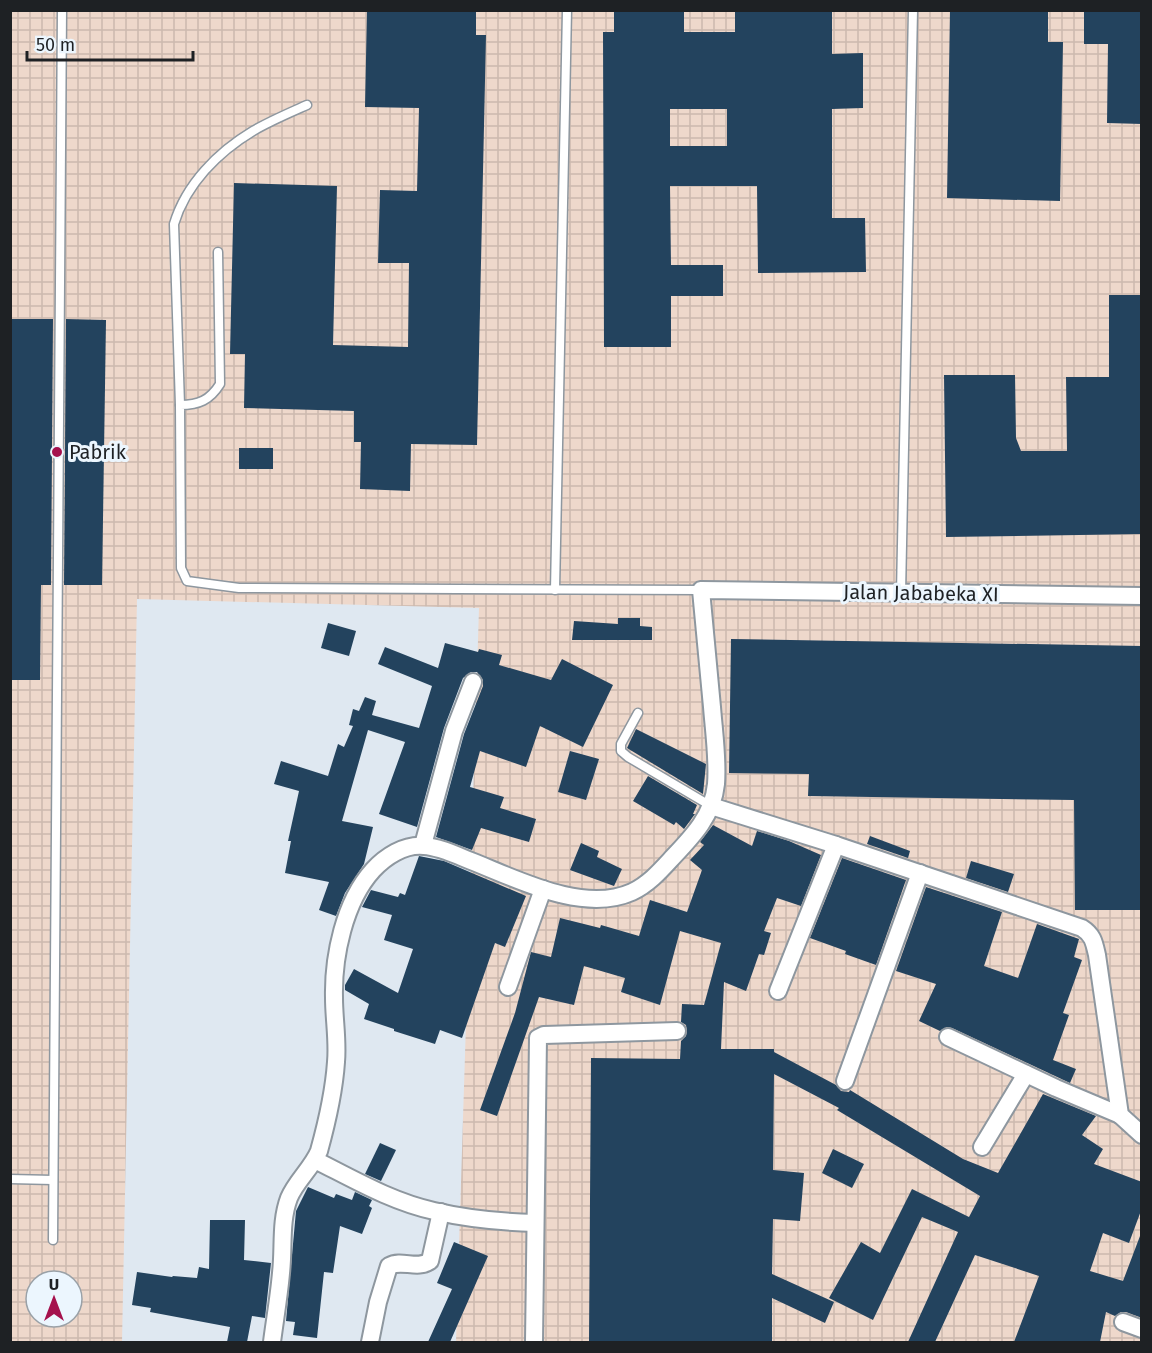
<svg xmlns="http://www.w3.org/2000/svg" width="1152" height="1353" viewBox="0 0 1152 1353" font-family="'Fira Sans',sans-serif">
<defs>
<pattern id="industrial-grid" width="8" height="8" patternUnits="userSpaceOnUse" patternTransform="scale(1.5)"><rect width="8" height="8" fill="#eed8cb"/><path d="M0 4h8M4 0v8" fill="none" stroke="#ccb9ae"/></pattern>
</defs>
<rect width="100%" height="100%" fill="#dfe8f1"/>
<!-- industrial -->
<path fill="url(#industrial-grid)" fill-rule="evenodd" d="M10,11H1141V1342H456L479,608L137,599L122,1342H11ZM36,1281H72V1317H36Z"/>
<!-- building -->
<g fill="#23435e" fill-rule="evenodd">
<path d="M367,10H476V35H486L477,445L411,444L410,491L360,489L361,442H354V411L244,408L245,354H230L234,183L337,186L333,345L408,347L409,263H378L380,190L417,191L419,108L365,107Z"/>
<path d="M614,10H684V32H735V10H832V54L863,53V108L832,109V218H865L866,272L758,273L757,186H670L671,265H723V296H671V347H604L603,32H614ZM670,109H727V146H670Z"/>
<path d="M950,10H1048V42H1063L1060,201L947,198Z"/>
<path d="M1084,10H1142V124L1107,123L1108,44H1084Z"/>
<path d="M1109,295H1142V534L946,537L944,375H1015L1016,438L1021,451H1067L1066,377H1109Z"/>
<path d="M10,319H53L51,585H41L40,680H10Z"/>
<path d="M66,319L106,320L102,585H64Z"/>
<rect x="239" y="448" width="34" height="21"/>
<path d="M618,618H640V626L652,627V640H572L574,621L618,624Z"/>
<path d="M328,623L356,631L349,656L321,648Z"/>
<path d="M731,639L1142,646V910H1075L1074,800L808,796L809,774L729,773Z"/>
<path d="M445,643L478,652L479,649L502,655L499,665L551,680L562,659L613,685L583,747L540,726L526,767L480,751L470,787L504,797L500,808L536,819L529,842L481,828L472,850L436,837L464,734L483,686V680L477,672H471L463,678L444,728L417,827L379,814L405,742L368,730L342,821L373,827L364,864L345,893L336,916L319,910L329,882L285,873L291,841H288L299,791L274,784L281,761L328,776L338,744L344,747L353,726L349,725L353,709L359,711L365,697L376,701L372,715L419,728L432,686L378,664L385,647L438,668Z"/>
<path d="M636,729L706,764L703,794L627,748Z"/>
<path d="M570,751L599,759L586,800L558,792Z"/>
<path d="M648,776L697,805L693,814H695L684,829L676,822L674,825L633,801Z"/>
<path d="M713,825L752,846L757,831L789,841L821,855L801,906L777,898L764,931L771,933L764,955L759,954L746,991L724,982L721,1049H774V1052L836,1085L841,1091L849,1092L850,1090L963,1159L998,1173L1043,1094L1096,1116L1082,1135L1103,1149L1094,1164L1142,1182V1208L1129,1243L1103,1233L1090,1271L1123,1281L1140,1236H1142V1318L1126,1312H1121L1115,1316L1106,1312L1100,1342H1014L1039,1276L975,1255L935,1342H908L958,1232L922,1217L873,1320L829,1298L861,1242L880,1253L912,1189L969,1217L980,1196L837,1110L839,1108L774,1074L773,1170L804,1173L800,1221L773,1219L772,1274L834,1302L825,1323L772,1298V1342H589L591,1058L680,1059L681,1041L686,1036L687,1031L686,1025L681,1022L682,1004L704,1005L721,943L680,931L660,1005L621,992L625,978L584,966L574,1005L539,997L497,1116L480,1110L515,1013L531,952L551,957L560,918L600,928L601,925L639,936L650,900L687,912L702,870L690,860L704,845L700,842Z"/>
<path d="M870,836L910,851L908,858L867,844Z"/>
<path d="M581,843L599,851L597,857L622,869L614,886L570,870Z"/>
<path d="M419,856L444,861L526,896L505,947L495,943L462,1038L440,1030L435,1044L394,1031V1029L364,1019L369,1004L345,990V985L354,969L398,993L413,949L384,940L392,915L362,907L371,890L398,897L400,893L405,895Z"/>
<path d="M842,858L906,880L876,965L845,954L846,951L810,938Z"/>
<path d="M971,861L1014,874L1008,892L966,878Z"/>
<path d="M926,887L1002,912L984,966L1018,978L1037,924L1079,939L1074,957L1082,960L1063,1013L1069,1015L1053,1060L1076,1069L1070,1083L952,1028L947,1027L940,1031L919,1021L936,984L896,971Z"/>
<path d="M380,1143L396,1150L381,1181L365,1174Z"/>
<path d="M833,1149L864,1164L852,1188L822,1173Z"/>
<path d="M308,1187L334,1198L336,1194L352,1200L355,1192L372,1200L369,1206L372,1208L362,1234L340,1226L333,1273L324,1272L317,1338L293,1335L295,1322L286,1321L296,1211Z"/>
<path d="M210,1220H245L244,1260L271,1263L265,1318L252,1316L247,1342H227L230,1327L150,1312L151,1308L132,1305L137,1272L172,1277L173,1276L197,1278L199,1267L209,1269Z"/>
<path d="M454,1242L488,1256L450,1342H428L452,1289L437,1283Z"/>
</g>
<g fill="none" stroke-linecap="round" stroke-linejoin="round">
<!-- lane casing -->
<g stroke="#8e979f" stroke-width="11">
<g id="lane">
<path d="M218,252L220,384C210,400 199,405 180,405L181,568L187,581L239,588L701,590"/>
<path d="M180,405L174,224C186,184 218,152 253,131C270,121 289,113 307,105"/>
<path d="M555,590L567,10"/>
<path d="M901,593L913,10"/>
<path d="M638,713L621,744V751L628,757L711,806"/>
<path d="M10,1179L53,1180"/>
<path d="M53,1240L62,10"/>
</g>
</g>
<!-- street casing -->
<g stroke="#8e979f" stroke-width="20">
<g id="street">
<path d="M711,806L836,845L1082,928C1093,935 1094,942 1097,955L1120,1115L1142,1135"/>
<path d="M423,845L454,731L473,682"/>
<path d="M508,987L543,889"/>
<path d="M778,991L836,845"/>
<path d="M948,1037L1056,1088L1120,1115"/>
<path d="M845,1081L920,873"/>
<path d="M982,1147L1026,1074"/>
<path d="M315,1160C353,1179 392,1202 434,1211C468,1219 501,1222 535,1223"/>
<path d="M1123,1322L1142,1329"/>
<path d="M272,1342C275,1319 279,1296 281,1273C284,1247 280,1222 289,1198C296,1181 312,1168 319,1151C327,1122 334,1092 336,1062C338,1041 334,1019 334,998C333,957 344,902 373,870C385,857 404,844 424,846C440,847 456,855 471,861C517,879 583,914 632,892C649,884 661,870 673,857C693,836 713,815 716,784C718,759 714,733 712,707C708,668 705,629 701,590L1142,596"/>
<path d="M370,1342L378,1302L389,1266C402,1259 417,1270 430,1261L441,1212"/>
<path d="M534,1342L538,1038L544,1035L677,1031"/>
</g>
</g>
<!-- lane -->
<use href="#lane" stroke="#fff" stroke-width="8"/>
<!-- street -->
<use href="#street" stroke="#fff" stroke-width="16"/>
</g>
<!-- markers -->
<circle fill="#a5114d" stroke="#ecf6fe" stroke-width="2" cx="57" cy="452" r="6"/>
<g text-anchor="middle" dominant-baseline="central" stroke-width="6" stroke-linejoin="round" paint-order="stroke">
<!-- poi labels -->
<g font-size="20" fill="#1e2124" stroke="#ecf6fe" text-anchor="start">
<text x="69" y="452">Pabrik</text>
</g>
<!-- street labels -->
<g font-size="20" fill="#1e2124" stroke="#ecf6fe">
<text transform="translate(921 593) rotate(1)">Jalan Jababeka XI</text>
</g>
</g>
<!-- border -->
<rect width="1152" height="1353" fill="none" stroke="#1e2124" stroke-width="24"/>
<!-- north arrow -->
<g transform="translate(54 1299)"><circle r="28" fill="#ecf6fe" stroke="#9aa1a7" stroke-width="1.5"/>
<path d="M0-4.5L10 22L0 15L-10 22Z" fill="#a5114d"/>
<text y="-9" font-size="16" font-weight="bold" text-anchor="middle" fill="#1e2124">U</text>
</g>
<!-- scale -->
<path d="M27 51v9h166v-9" fill="none" stroke="#1e2124" stroke-width="3"/>
<text x="36" y="51" font-size="18" fill="#1e2124" stroke="#ecf6fe" stroke-width="4.5" paint-order="stroke">50 m</text>
</svg>
